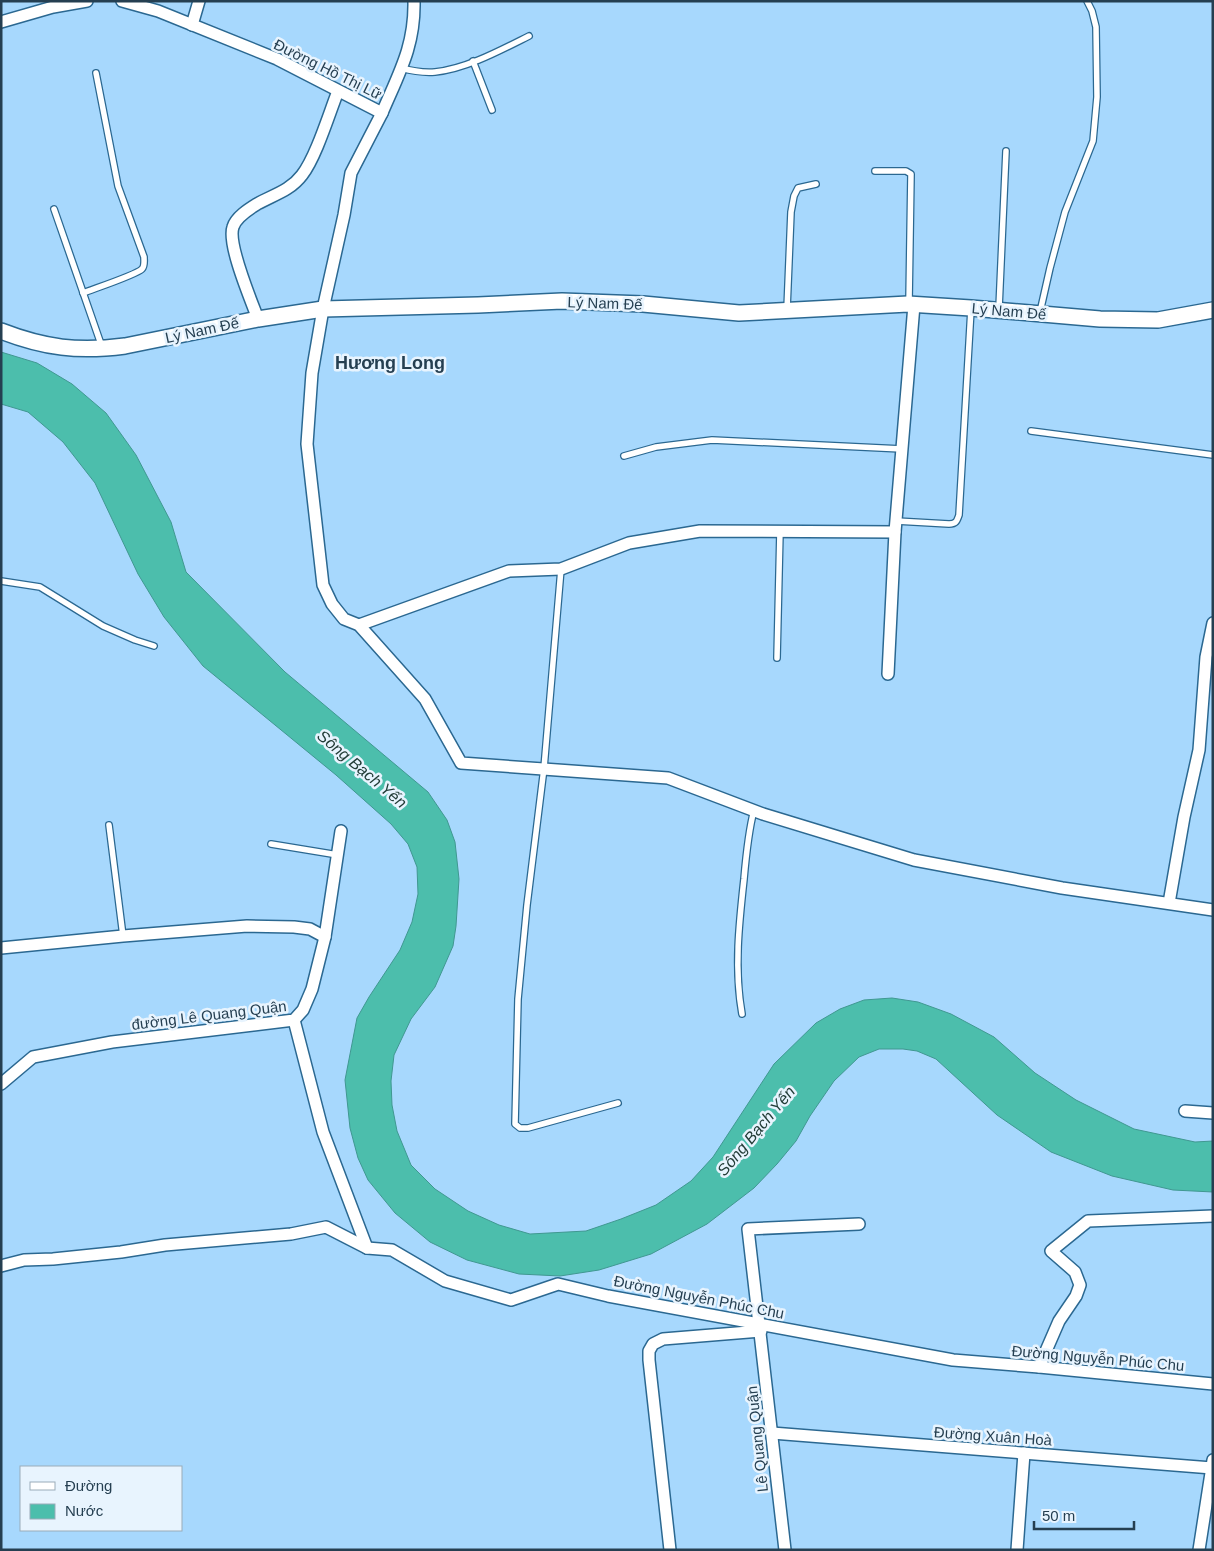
<svg xmlns="http://www.w3.org/2000/svg" width="1214" height="1551" viewBox="0 0 1214 1551" font-family="Helvetica,sans-serif">
<rect width="100%" height="100%" fill="#a7d8fd"/>
<!-- water -->
<path fill="#4cbeac" stroke="#409891" d="M1,352L37,363L72,384L106,413L136,455L171,522L186,572L285,672L428,792L447,820L455,842L459,879L456,926L453,946L435,987L411,1019L394,1055L391,1081L392,1105L397,1131L411,1165L435,1189L468,1211L499,1225L530,1234L586,1231L621,1219L656,1205L691,1181L713,1157L774,1064L816,1023L840,1009L864,1000L892,998L918,1002L951,1014L994,1037L1035,1073L1076,1100L1134,1129L1195,1142L1213,1141V1192L1173,1190L1112,1176L1051,1152L997,1115L936,1059L917,1051L903,1049H879L859,1057L834,1081L810,1116L796,1141L777,1164L754,1188L707,1224L651,1254L599,1270L560,1276L519,1274L467,1260L430,1242L395,1213L368,1180L358,1158L350,1128L345,1080L357,1018L369,997L400,950L412,922L418,894L417,867L408,844L391,824L336,775L203,666L164,617L138,574L95,483L63,442L28,412L1,404Z"/>
<g fill="none" stroke-linecap="round" stroke-linejoin="round">
<!-- service casing -->
<g stroke="#2b6891" stroke-width="8">
<g id="service">
<path d="M473,61L492,110"/>
<path d="M401,68C412,71 423,73 435,72C466,69 501,50 529,36"/>
<path d="M875,171H906L911,174L909,302"/>
<path d="M54,209L102,347"/>
<path d="M83,293C93,289 136,275 142,269C145,266 144,261 144,257L118,186L96,73"/>
<path d="M999,308L1006,151"/>
<path d="M787,309L791,212L794,196L798,188L816,184"/>
<path d="M1040,312L1050,268L1065,212L1093,141L1097,97L1096,27L1092,11L1087,1"/>
<path d="M1031,431L1213,455"/>
<path d="M624,456L656,447L712,440L902,449"/>
<path d="M896,521L949,524C956,524 957,521 959,515L971,309"/>
<path d="M561,569L544,768L527,905L518,999L515,1124L520,1128H528L618,1103"/>
<path d="M1,581L40,587L103,626L135,640L154,646"/>
<path d="M777,658L780,531"/>
<path d="M109,825L123,936"/>
<path d="M271,844L338,855"/>
<path d="M742,1014C734,969 739,924 744,879C746,856 748,833 754,810"/>
</g>
</g>
<!-- minor casing -->
<g stroke="#2b6891" stroke-width="14">
<g id="minor">
<path d="M122,1L158,11L277,59L382,113L351,173L344,215L323,309L312,373L307,444L323,585L332,604L344,619L359,625L425,699L461,763L668,778L763,814L914,860L1062,888L1213,910"/>
<path d="M1,22L53,7L87,1"/>
<path d="M192,25L199,1"/>
<path d="M382,113C399,73 415,46 414,1"/>
<path d="M258,319C251,300 227,244 233,227C236,217 249,209 257,204C273,195 290,191 302,175C316,157 329,114 338,91"/>
<path d="M359,625L509,571L561,569L629,543L700,531L895,532"/>
<path d="M888,674L895,532L914,305"/>
<path d="M1169,903L1184,817L1199,750L1206,657L1213,623"/>
<path d="M1,948L123,936L247,926L294,927L310,929L325,937"/>
<path d="M294,1020L323,1132L367,1248"/>
<path d="M1,1084L33,1057L112,1042L294,1020L303,1010L312,989L325,937L341,831"/>
<path d="M1185,1111L1213,1113"/>
<path d="M1,1266L24,1260L53,1259L121,1252L165,1245L291,1234L326,1227L367,1248L392,1250L445,1281L511,1300L558,1284L608,1296L953,1360L1039,1367L1213,1384"/>
<path d="M1039,1367L1059,1321L1076,1296L1080,1285L1075,1272L1051,1251L1088,1221L1213,1216"/>
<path d="M772,1433L1212,1468"/>
<path d="M670,1550L649,1360V1351L653,1344L663,1339L761,1331"/>
<path d="M785,1550L748,1229L859,1224"/>
<path d="M1017,1550L1024,1453"/>
<path d="M1199,1550L1213,1460"/>
</g>
</g>
<!-- tertiary casing -->
<g stroke="#2b6891" stroke-width="18">
<path id="tertiary" d="M1,331C45,348 78,352 125,346L258,319L323,309L478,305L562,301L643,304L739,313L908,304L971,308L1100,319L1158,320L1213,310"/>
</g>
<!-- service -->
<use href="#service" stroke="#fff" stroke-width="5.5"/>
<!-- minor -->
<use href="#minor" stroke="#fff" stroke-width="11"/>
<!-- tertiary -->
<use href="#tertiary" stroke="#fff" stroke-width="15"/>
</g>
<g text-anchor="middle" dominant-baseline="central" stroke-width="5" stroke-linejoin="round" paint-order="stroke">
<!-- street labels -->
<g font-size="15" fill="#253f51" stroke="#e8f4fe">
<text transform="translate(328 69) rotate(26)">Đường Hồ Thị Lữ</text>
<text transform="translate(605 303) rotate(2)">Lý Nam Đế</text>
<text transform="translate(1009 311) rotate(5)">Lý Nam Đế</text>
<text transform="translate(202 330) rotate(-12)">Lý Nam Đế</text>
<text transform="translate(209 1015) rotate(-7)">đường Lê Quang Quận</text>
<text transform="translate(699 1297) rotate(11)">Đường Nguyễn Phúc Chu</text>
<text transform="translate(1098 1358) rotate(5)">Đường Nguyễn Phúc Chu</text>
<text transform="translate(993 1436) rotate(4)">Đường Xuân Hoà</text>
<text transform="translate(757 1439) rotate(-96)">Lê Quang Quận</text>
</g>
<!-- water labels -->
<g font-size="16" font-style="italic" fill="#233d38" stroke="#e8f4fe">
<text transform="translate(362 769) rotate(40)">Sông Bạch Yến</text>
<text transform="translate(756 1131) rotate(-50)">Sông Bạch Yến</text>
</g>
<!-- quarter labels -->
<g font-size="18" font-weight="bold" fill="#253f51" stroke="#e8f4fe">
<text x="390" y="363">Hương Long</text>
</g>
</g>
<!-- border -->
<rect width="1214" height="1551" fill="none" stroke="#253f51" stroke-width="5"/>
<!-- legend -->
<rect x="20" y="1466" width="162" height="65" fill="#e8f4fe" stroke="#9aacb9"/>
<rect x="30" y="1482" width="25" height="8" fill="#ffffff" stroke="#9aacb9"/>
<text x="65" y="1491" font-size="15" fill="#253f51">Đường</text>
<rect x="30" y="1504" width="25" height="15" fill="#4cbeac" stroke="#9aacb9"/>
<text x="65" y="1516" font-size="15" fill="#253f51">Nước</text>
<!-- scale -->
<path d="M1034 1521v8h100v-8" fill="none" stroke="#253f51" stroke-width="2.5"/>
<text x="1042" y="1521" font-size="15" fill="#253f51" stroke="#e8f4fe" stroke-width="4" paint-order="stroke">50 m</text>
</svg>
